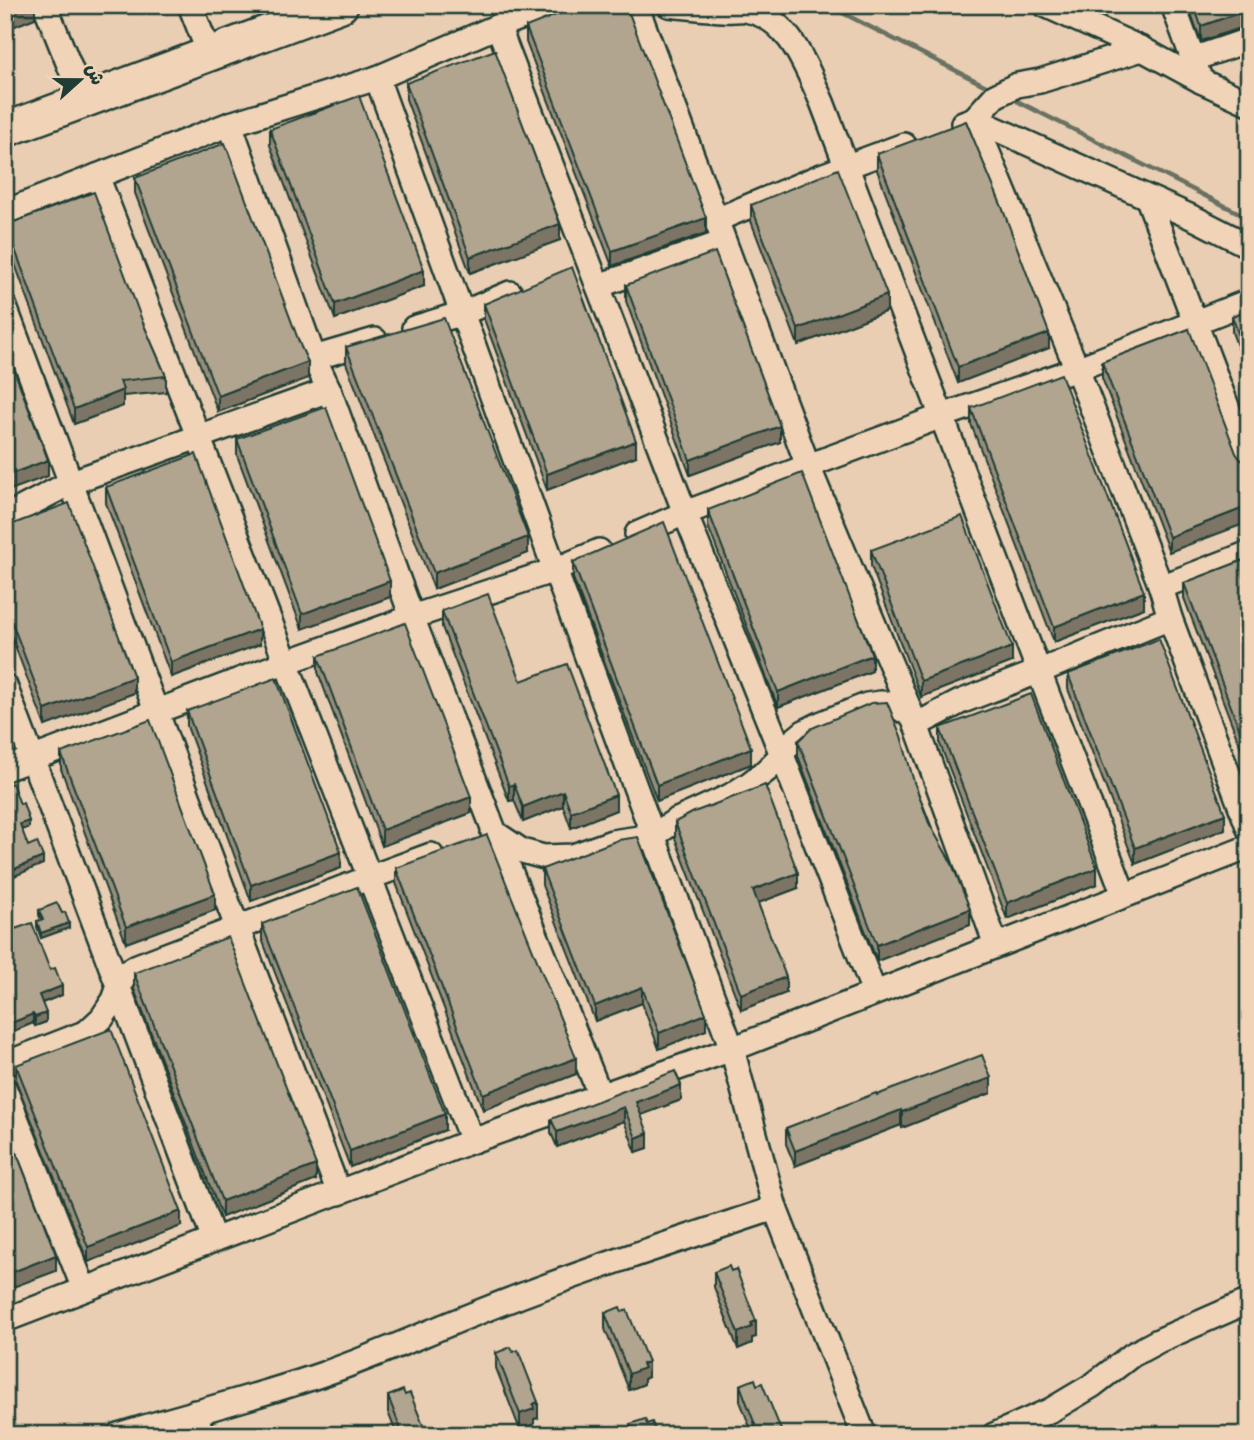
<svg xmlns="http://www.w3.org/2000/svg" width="1254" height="1440" viewBox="0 0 1254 1440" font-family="Itim,'Playpen Sans Arabic',sans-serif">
<rect width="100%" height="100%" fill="#e9ceb3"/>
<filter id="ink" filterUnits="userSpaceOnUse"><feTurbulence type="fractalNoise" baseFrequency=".0143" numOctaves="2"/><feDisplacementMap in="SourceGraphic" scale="14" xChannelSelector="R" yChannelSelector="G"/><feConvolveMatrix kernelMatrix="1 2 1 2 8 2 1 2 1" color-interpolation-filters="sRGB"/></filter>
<g filter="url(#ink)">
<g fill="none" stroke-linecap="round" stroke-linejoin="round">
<!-- stream -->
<g stroke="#687162" stroke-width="4.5">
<path d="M827,5L992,89"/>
<path d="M1009,97L1249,218"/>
</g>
<!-- minor casing -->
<g stroke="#1f3d34" stroke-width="28">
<g id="minor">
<path d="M45,5L83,100"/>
<path d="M190,5L209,53"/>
<path d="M636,5L808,466L916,725L996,945"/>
<path d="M669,5C687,7 705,9 723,10C730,11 738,9 745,10C789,16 806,67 822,102L1124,895"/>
<path d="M1045,5L1142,49L1201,81L1249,103"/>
<path d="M1173,5L1201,81"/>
<path d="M498,26L685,513L782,755L874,992"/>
<path d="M1193,59L1249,40"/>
<path d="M377,78L555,570L732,1049L775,1208L864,1435"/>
<path d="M963,123L974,119L995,96L1017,85L1040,81L1142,49"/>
<path d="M230,124L314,358L329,390L412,617L495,833L600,1095"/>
<path d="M97,176L472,1141"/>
<path d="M1148,199L1249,464"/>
<path d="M5,212L230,124L377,78L498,26L557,5"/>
<path d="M716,220L821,176L904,145"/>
<path d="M1249,246L1198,220L974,119L1077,369L1161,587L1170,618L1249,829"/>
<path d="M598,286L724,242"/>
<path d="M5,307L237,927L339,1193"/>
<path d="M414,328L463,313L510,293"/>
<path d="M314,358L375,340"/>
<path d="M5,517L72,482L329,390"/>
<path d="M637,534L685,513L808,466L942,416L1077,369L1249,301"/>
<path d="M1161,587L1249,553"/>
<path d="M5,686L214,1240"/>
<path d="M916,725L960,702L1040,671L1170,618"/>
<path d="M5,769L287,662L412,617L555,570L599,551"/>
<path d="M493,833H495L522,851L544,857L573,856L612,842L653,836L675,821L730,796L749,784L767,770L782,755L788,745L804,732L820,724L867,705L881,703L893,704L912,716"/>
<path d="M5,1064L87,1032L102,1018L114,1000L119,986L127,972L137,966L371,877L431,855"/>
<path d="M5,1090L84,1289"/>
<path d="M5,1320L472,1141L732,1049L1249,847"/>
<path d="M195,1412L202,1435"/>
<path d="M118,1435C187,1414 258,1397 326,1373C378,1355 428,1332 479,1312C576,1273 676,1241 775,1208"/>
<path d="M994,1435L1051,1410L1093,1385L1132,1355L1158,1341L1249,1301"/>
</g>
</g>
<!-- highway casing -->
<g stroke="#1f3d34" stroke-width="38">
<path id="highway" d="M5,130L341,5"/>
</g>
<!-- minor -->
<use href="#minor" stroke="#f1d4b8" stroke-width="23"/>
<!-- highway -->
<use href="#highway" stroke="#f1d4b8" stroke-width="33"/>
</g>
<!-- wall -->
<g fill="#988e7c" stroke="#1f3d34" stroke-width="2">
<path d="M1188,5H1249V27H1244L1201,41Z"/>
<path d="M526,27L706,233L612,266L526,42Z"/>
<path d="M406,83L560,240L470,273L406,99Z"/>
<path d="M270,129L424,286L335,319L270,145Z"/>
<path d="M877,154L1049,348L958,383L877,170Z"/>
<path d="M135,178L308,378L218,412L135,193Z"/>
<path d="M751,205L887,311L798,345L751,221Z"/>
<path d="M6,225L143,323L166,376V392L123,396V406L74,424L6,240Z"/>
<path d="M626,285L780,442L690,475L626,301Z"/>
<path d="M484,304L636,456L547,490L484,319Z"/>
<path d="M1249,310V375H1248L1232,332V316Z"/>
<path d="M1189,329L1169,552L1102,378V362Z"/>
<path d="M346,347L528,553L434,589L346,363Z"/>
<path d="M971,408L1144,608L1054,642L971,424Z"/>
<path d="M237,439L390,597L302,629L237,455Z"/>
<path d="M106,487L260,644L171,677L106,503Z"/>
<path d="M708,510L872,671L778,707L708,526Z"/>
<path d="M5,527L134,693L45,726L5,619Z"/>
<path d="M871,550L1012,662L921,697L871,566Z"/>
<path d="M1249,558V769L1184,598V583Z"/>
<path d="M573,562L751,764L657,801L573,578Z"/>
<path d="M442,611L521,681L616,810L571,828L563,806L523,822L514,800L509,801L442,627Z"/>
<path d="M318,656L471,813L382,846L318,672Z"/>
<path d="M1068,674L1225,829L1135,864L1068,689Z"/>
<path d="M187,711L341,868L251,901L187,726Z"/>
<path d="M940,728L1097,884L1007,919L940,744Z"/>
<path d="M798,741L914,782L970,925L877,961L798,756Z"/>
<path d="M61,753L215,910L126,943L61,769Z"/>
<path d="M675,822L798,888L758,903L786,993L741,1010L675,838Z"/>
<path d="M396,868L576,1074L483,1110L396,883Z"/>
<path d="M542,869L706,1030L659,1049L642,1003L595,1021L542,885Z"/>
<path d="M5,904L15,929L50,970L62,995L42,1003L46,1022L35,1026L33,1023L9,1033L5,1022Z"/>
<path d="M39,910L62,913L69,928L41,938L37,927V921L41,920L39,915Z"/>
<path d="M262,924L445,1130L350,1167L262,939Z"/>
<path d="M134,973L316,1180L222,1217L134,989Z"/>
<path d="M16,1065L181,1226L88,1262L16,1081Z"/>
<path d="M991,1093L902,1128L901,1125L795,1166L786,1144V1128L877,1095Z"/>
<path d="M681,1100L641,1115L648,1148L636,1152L624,1121L557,1147L551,1133V1119Z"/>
<path d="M731,1271L756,1337L752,1338V1343L738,1349L714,1287V1272Z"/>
<path d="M605,1313L648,1377L644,1379V1384L629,1390L605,1329Z"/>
<path d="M496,1353L538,1418L534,1419V1424L520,1430L496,1368Z"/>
<path d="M740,1385H757L783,1435H753L740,1401Z"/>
<path d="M405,1395L427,1435H397L388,1412V1396Z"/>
<path d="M630,1424H647L657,1435H630Z"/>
</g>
<!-- shaded-wall -->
<g fill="#7c7465" stroke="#1f3d34" stroke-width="2">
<path d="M29,5H35V18L5,30V14Z"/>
<path d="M74,5H90L74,11Z"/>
<path d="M1244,11V27L1201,41V26Z"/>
<path d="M706,218V233L612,266V251Z"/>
<path d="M560,224V240L470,273V257Z"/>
<path d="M424,270V286L335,319V304Z"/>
<path d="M887,295V311L798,345V329Z"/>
<path d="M1049,333V348L958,383V367Z"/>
<path d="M308,362V378L218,412V396Z"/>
<path d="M123,390V406L74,424V409Z"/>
<path d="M780,426V442L690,475V460Z"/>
<path d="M636,441V456L547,490V474Z"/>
<path d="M48,460V476L5,492V476Z"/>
<path d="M1249,506V522L1169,552V537Z"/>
<path d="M528,537V553L434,589V573Z"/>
<path d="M390,581V597L302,629V614Z"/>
<path d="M1144,592V608L1054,642V627Z"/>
<path d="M260,629V644L171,677V662Z"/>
<path d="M1012,647V662L921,697V681Z"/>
<path d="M872,655V671L778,707V692Z"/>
<path d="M134,677V693L45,726V710Z"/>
<path d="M751,748V764L657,801V785Z"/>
<path d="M514,784V800L509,801V786Z"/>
<path d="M563,791V806L523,822V807Z"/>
<path d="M616,795V810L571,828V812Z"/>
<path d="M471,797V813L382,846V830Z"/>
<path d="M1225,814V829L1135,864V848Z"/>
<path d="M29,821V827L20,831V824Z"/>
<path d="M341,852V868L251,901V885Z"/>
<path d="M43,857V864L5,880V873Z"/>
<path d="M1097,868V884L1007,919V903Z"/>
<path d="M798,873V888L753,905V890Z"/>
<path d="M215,894V910L126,943V927Z"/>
<path d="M970,909V925L877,961V945Z"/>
<path d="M69,923V928L41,938V933Z"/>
<path d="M786,977V993L741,1010V994Z"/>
<path d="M62,986V995L39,1004V995Z"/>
<path d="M642,987V1003L595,1021V1006Z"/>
<path d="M46,1013V1022L35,1026V1017Z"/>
<path d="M33,1014V1023L9,1033V1024Z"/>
<path d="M706,1014V1030L659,1049V1033Z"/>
<path d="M576,1058V1074L483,1110V1094Z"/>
<path d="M991,1078V1093L902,1128V1112Z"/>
<path d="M681,1085V1100L636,1117V1102Z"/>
<path d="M624,1107V1121L557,1147V1132Z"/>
<path d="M901,1110V1125L795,1166V1151Z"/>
<path d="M445,1114V1130L350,1167V1151Z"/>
<path d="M648,1133V1148L636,1152V1138Z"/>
<path d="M316,1165V1180L222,1217V1201Z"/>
<path d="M181,1211V1226L88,1262V1247Z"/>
<path d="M56,1255V1271L5,1290V1275Z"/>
<path d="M756,1321V1337L752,1338V1343L738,1349V1333L751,1323Z"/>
<path d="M648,1362V1377L644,1379V1384L629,1390V1374L642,1364Z"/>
<path d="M538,1402V1418L534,1419V1424L520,1430V1414L533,1404Z"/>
</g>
<!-- building -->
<g fill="#b1a590" stroke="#1f3d34" stroke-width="2">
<path d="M5,5H29L5,14Z"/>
<path d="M581,5H626L706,218L612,251L526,27Z"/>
<path d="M1194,5H1249V11H1244L1201,26Z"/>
<path d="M495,50L560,224L470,257L406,83Z"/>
<path d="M359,96L424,270L335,304L270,129Z"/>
<path d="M966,121L1002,207L1049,333L958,367L877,154Z"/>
<path d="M225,143L301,347L308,362L218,396L135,178Z"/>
<path d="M838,169L887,295L798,329L751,205Z"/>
<path d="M94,192L143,323L166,376L120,381L123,390L74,409L6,225Z"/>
<path d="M715,252L780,426L690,460L626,285Z"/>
<path d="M572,267L636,441L547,474L484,304Z"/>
<path d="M1249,310V359L1248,360L1232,316Z"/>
<path d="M444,318L528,537L434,573L346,347Z"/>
<path d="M1189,329L1236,453L1240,459L1244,461L1249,473V506L1169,537L1102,362Z"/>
<path d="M5,346L48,460L5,476Z"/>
<path d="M1061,374L1144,592L1054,627L971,408Z"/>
<path d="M326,407L390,581L302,614L237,439Z"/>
<path d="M196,454L260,629L171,662L106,487Z"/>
<path d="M802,473L872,655L778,692L708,510Z"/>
<path d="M69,503L134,677L45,710L5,604V527Z"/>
<path d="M962,516L1012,647L921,681L871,550Z"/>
<path d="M664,522L751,748L657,785L573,562Z"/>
<path d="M1249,558V754L1184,583Z"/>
<path d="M488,594L521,681L567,664L616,795L571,812L563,791L523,807L514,784L509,786L442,611Z"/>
<path d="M405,623L471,797L382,830L318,656Z"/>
<path d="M1159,639L1225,814L1135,848L1068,674Z"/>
<path d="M276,678L341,852L251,885L187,711Z"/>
<path d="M1031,694L1097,868L1007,903L940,728Z"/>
<path d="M887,702L901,736L914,782L929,823L952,864L970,909L877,945L798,741L812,728L871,703Z"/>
<path d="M150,720L215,894L126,927L61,753Z"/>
<path d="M12,783L20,804L23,803L29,821L20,824L28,846L37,842L43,857L5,873V786Z"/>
<path d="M765,785L798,873L753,890L786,977L741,994L675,822L694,812Z"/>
<path d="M487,835L576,1058L483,1094L396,868Z"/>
<path d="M638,837L706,1014L659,1033L642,987L595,1006L542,869L618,840Z"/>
<path d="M357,887L445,1114L350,1151L262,924Z"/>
<path d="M57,903L62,913L65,912L69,923L41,933L37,921L43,920L39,910Z"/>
<path d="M5,904L15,929L32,923L50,970L55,968L62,986L39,995L46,1013L35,1017L33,1014L9,1024L5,1013Z"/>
<path d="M228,937L316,1165L222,1201L134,973Z"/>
<path d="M111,1029L181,1211L88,1247L16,1065Z"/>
<path d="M982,1055L991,1078L902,1112L901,1110L795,1151L786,1128L876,1093L877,1095Z"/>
<path d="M675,1071L681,1085L636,1102L648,1133L636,1138L624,1107L557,1132L551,1119Z"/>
<path d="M5,1123L56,1255L5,1275Z"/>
<path d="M729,1266L731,1271L736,1269L756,1321L751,1323L752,1327L738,1333L714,1272Z"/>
<path d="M620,1307L622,1312L627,1310L648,1362L642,1364L644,1368L629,1374L605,1313Z"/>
<path d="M511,1347L513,1352L518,1350L538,1402L533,1404L534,1409L520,1414L496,1353Z"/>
<path d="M755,1379L757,1385L762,1383L783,1435H759L740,1385Z"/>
<path d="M403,1390L405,1395L410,1393L427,1435H403L388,1396Z"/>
<path d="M645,1419L647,1424L652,1422L657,1435H634L630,1424Z"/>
<path d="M295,1429L297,1434L302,1433L303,1435H282Z"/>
</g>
</g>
<!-- margin -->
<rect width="1254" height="1440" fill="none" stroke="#f1d4b8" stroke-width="28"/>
<rect x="14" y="14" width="1226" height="1412" fill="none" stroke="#1f3d34" stroke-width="2.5" filter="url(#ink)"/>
<!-- north arrow -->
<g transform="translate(80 80) rotate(69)" stroke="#f1d4b8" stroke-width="5" paint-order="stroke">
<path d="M0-5L12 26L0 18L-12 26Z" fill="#1f3d34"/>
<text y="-10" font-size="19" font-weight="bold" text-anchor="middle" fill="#1f3d34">ش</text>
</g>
</svg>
